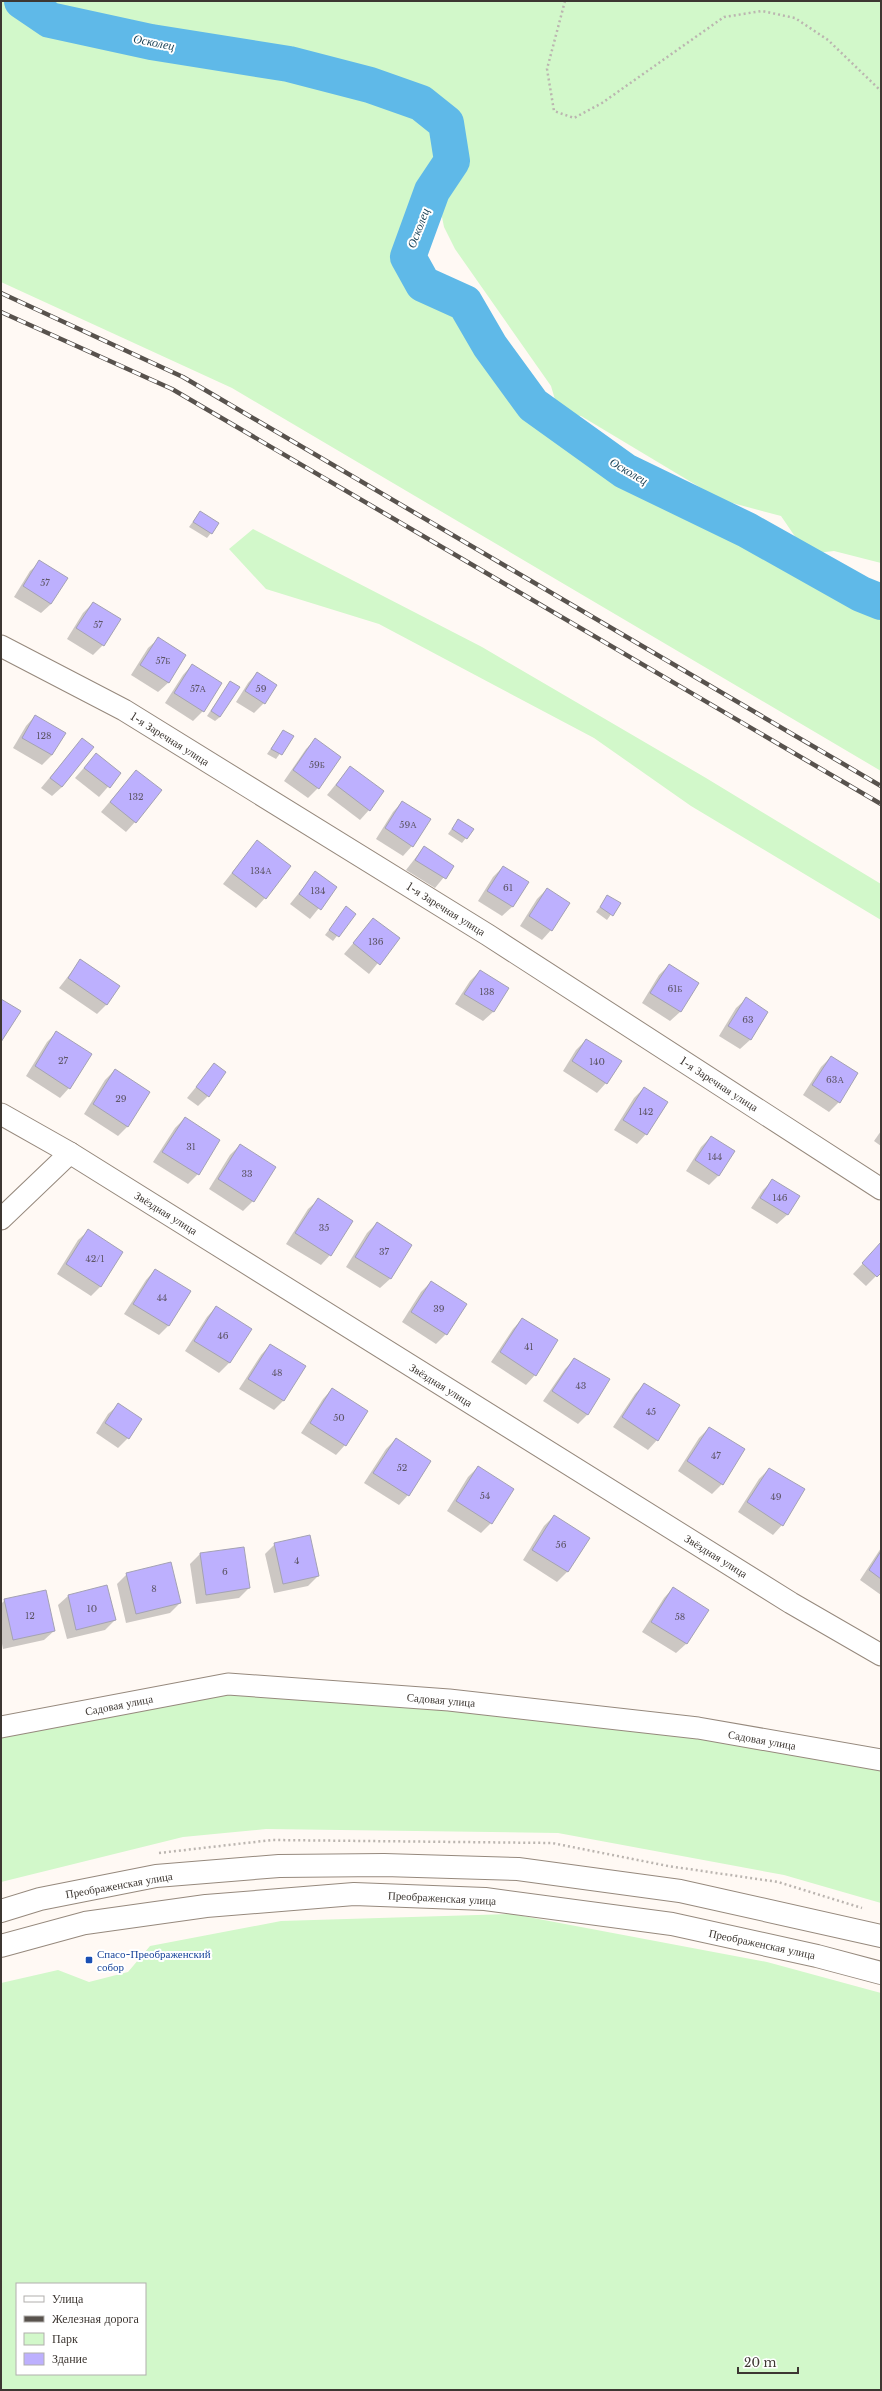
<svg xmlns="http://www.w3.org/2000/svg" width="882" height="2391" viewBox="0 0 882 2391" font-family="'Libre Baskerville',serif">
<rect width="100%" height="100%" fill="#fff9f4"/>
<!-- green -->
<g fill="#d2f8ca" fill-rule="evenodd">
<path d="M1,1H12L47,25L159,51L287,74L343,86L367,87L420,106L443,125L449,160L430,189L404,257L419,286L461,306L486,348L529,409L623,477L745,535L861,602L881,610V771L232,388L1,282Z"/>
<path d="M34,1H881V563L834,551L807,554L781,516L721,500L581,416L559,413L551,386L455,249L444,227L437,192L458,161L449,117L422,97L353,72L51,13Z"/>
<path d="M253,529L482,647L706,778L881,884V920L691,806L594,738L379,624L266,589L229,549Z"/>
<path d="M243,1686L335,1690L881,1761V1903L784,1875L558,1833L266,1829L183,1837L1,1882V1733Z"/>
<path d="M512,1914L767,1962L881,1993V2390H1V1983L58,1970L89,1982L128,1972L150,1946L281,1921ZM17,2284H145V2374H17Z"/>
</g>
<!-- shadow -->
<g fill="#0003">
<path d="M200,512L211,533L207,538L189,527Z"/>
<path d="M40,562L51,604L41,613L14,597L30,571Z"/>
<path d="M93,603L119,619L103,645L93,655L67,639L83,613Z"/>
<path d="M158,639L185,656L168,683L158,692L131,675L148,648Z"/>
<path d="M192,665L203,711L193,721L165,703L183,675Z"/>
<path d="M257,673L264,703L254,713L236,702L248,683Z"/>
<path d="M230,682L220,717L215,721L207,716Z"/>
<path d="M35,716L64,733L52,755L42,765L13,748L26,726Z"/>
<path d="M283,731L292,737L276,759L267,754Z"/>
<path d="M82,739L62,787L52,796L41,788Z"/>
<path d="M315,740L340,757L318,788L308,798L284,781L306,749Z"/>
<path d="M96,754L120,773L99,797L75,778Z"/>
<path d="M350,767L369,810L360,820L327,795Z"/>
<path d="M136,771L135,822L126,832L101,812Z"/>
<path d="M402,802L412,846L403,856L376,839L393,812Z"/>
<path d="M458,820L472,830L462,843L448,834Z"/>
<path d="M257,841L265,898L256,908L223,884Z"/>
<path d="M424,847L453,866L435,888L406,870Z"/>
<path d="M503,867L527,883L512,907L502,916L478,901L493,877Z"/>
<path d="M316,872L336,887L310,919L290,904Z"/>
<path d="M547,889L551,930L542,940L520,926L537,899Z"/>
<path d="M608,896L619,903L607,920L596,912Z"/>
<path d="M346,908L354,914L333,941L325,935Z"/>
<path d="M373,920L398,938L369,974L344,954Z"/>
<path d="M80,961L107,1004L97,1014L59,988Z"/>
<path d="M669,965L698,983L680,1012L670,1021L642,1003L659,975Z"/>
<path d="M480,971L507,988L493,1012L483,1021L455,1004L470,981Z"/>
<path d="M746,999L767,1012L750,1040L740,1049L719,1036L736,1008Z"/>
<path d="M57,1032L69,1088L60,1098L26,1076L47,1042Z"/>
<path d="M586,1040L606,1083L597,1093L563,1071L576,1050Z"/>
<path d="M831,1057L857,1074L839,1102L829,1112L803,1095L821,1067Z"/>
<path d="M214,1065L208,1096L198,1106L187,1098Z"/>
<path d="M115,1070L128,1126L118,1136L84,1114L105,1080Z"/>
<path d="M644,1088L646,1134L637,1144L614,1130L634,1098Z"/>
<path d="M185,1118L219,1140L198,1174L188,1184L153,1162L175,1128Z"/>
<path d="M881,1131V1146L874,1141Z"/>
<path d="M711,1137L719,1175L709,1185L686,1171L701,1147Z"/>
<path d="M240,1145L253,1201L243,1211L209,1189L230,1155Z"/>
<path d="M773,1180L799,1197L787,1215L777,1224L751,1208L763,1190Z"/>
<path d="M318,1200L330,1255L321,1265L286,1244L308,1209Z"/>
<path d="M377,1223L411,1245L390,1279L380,1288L346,1267L367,1233Z"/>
<path d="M88,1231L101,1286L91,1296L57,1274L78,1240Z"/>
<path d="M881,1244V1271L866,1286L853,1274Z"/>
<path d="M155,1270L190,1292L168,1326L159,1335L124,1314L146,1280Z"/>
<path d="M431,1282L446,1334L436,1344L402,1322L421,1292Z"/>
<path d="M216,1307L250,1329L229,1363L219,1373L185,1351L207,1317Z"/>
<path d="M522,1319L535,1375L526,1385L491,1362L513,1329Z"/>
<path d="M270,1345L305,1367L283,1401L274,1410L239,1389L261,1355Z"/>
<path d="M575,1359L608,1380L587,1415L578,1424L543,1401L565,1369Z"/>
<path d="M644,1384L657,1440L648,1450L613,1427L635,1394Z"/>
<path d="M332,1389L345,1445L336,1455L301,1433L323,1399Z"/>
<path d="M118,1405L128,1438L118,1448L96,1433L108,1414Z"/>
<path d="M709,1428L743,1449L722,1484L712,1494L678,1471L699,1438Z"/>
<path d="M396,1439L408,1495L399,1505L364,1483L386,1449Z"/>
<path d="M478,1467L491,1523L481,1533L447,1511L468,1477Z"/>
<path d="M769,1469L782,1525L773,1535L738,1512L759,1479Z"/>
<path d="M554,1516L589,1538L567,1572L557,1582L523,1560L544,1526Z"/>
<path d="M275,1544L318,1576L308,1586L274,1593L265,1554Z"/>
<path d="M243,1548L249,1588L239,1598L196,1604L190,1564L200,1554Z"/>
<path d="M881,1548V1595L860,1580Z"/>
<path d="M127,1574L180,1603L170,1613L126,1623L117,1584Z"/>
<path d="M673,1588L707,1610L686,1644L676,1653L642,1632L664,1598Z"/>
<path d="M68,1596L115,1620L105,1630L67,1639L58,1605Z"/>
<path d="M5,1600L54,1631L44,1640L3,1649L1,1638V1604Z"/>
</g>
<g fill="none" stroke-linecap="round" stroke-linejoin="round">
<!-- river -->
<path stroke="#5fb9e8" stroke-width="36" d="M22,1L50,20L151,42L289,64L370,85L421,103L446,123L452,161L432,191L408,257L423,284L465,303L490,346L533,405L625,471L747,530L861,594L881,602"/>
</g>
<!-- building -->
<g fill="#bdb0fe" stroke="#a4a2b3">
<path d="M200,511L219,523L212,534L193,522Z"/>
<path d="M39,560L68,578L51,604L23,586Z"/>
<path d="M93,602L121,619L104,646L76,628Z"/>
<path d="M158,637L186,655L169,683L140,665Z"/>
<path d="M192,664L222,683L204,712L174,693Z"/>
<path d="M257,672L277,685L265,704L245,691Z"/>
<path d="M230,681L240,687L220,717L211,711Z"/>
<path d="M35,715L66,733L52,755L22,738Z"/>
<path d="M283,730L294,736L282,755L271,749Z"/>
<path d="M82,738L94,747L62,787L50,778Z"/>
<path d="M315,738L341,757L319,789L293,770Z"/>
<path d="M96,753L121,773L110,788L84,768Z"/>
<path d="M350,766L384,791L370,811L336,785Z"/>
<path d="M136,770L162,790L136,823L110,802Z"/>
<path d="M402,801L431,819L413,847L385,828Z"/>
<path d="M458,819L474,829L467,839L452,829Z"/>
<path d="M257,840L291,866L266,899L232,873Z"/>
<path d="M424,846L454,866L446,879L415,860Z"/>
<path d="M503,866L529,882L513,907L487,891Z"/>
<path d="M315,871L337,887L321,910L299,894Z"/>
<path d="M547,888L570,903L552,931L529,916Z"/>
<path d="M607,895L621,903L613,916L600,907Z"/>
<path d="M346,906L356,914L339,937L329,930Z"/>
<path d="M373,918L400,938L380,965L353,943Z"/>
<path d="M80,959L120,986L107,1005L68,978Z"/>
<path d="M669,964L699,983L681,1012L650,993Z"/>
<path d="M480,970L509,988L494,1012L464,994Z"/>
<path d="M746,997L768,1012L751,1040L728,1026Z"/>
<path d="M1,999L21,1011L1,1042Z"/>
<path d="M56,1031L92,1054L70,1089L35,1066Z"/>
<path d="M586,1039L622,1061L607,1084L572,1061Z"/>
<path d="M831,1056L858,1073L840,1103L812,1085Z"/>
<path d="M214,1063L226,1072L209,1097L196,1087Z"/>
<path d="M115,1069L150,1092L128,1127L93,1104Z"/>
<path d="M644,1087L668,1102L647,1135L623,1120Z"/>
<path d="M185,1117L220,1140L199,1175L162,1152Z"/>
<path d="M711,1136L735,1151L719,1176L695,1160Z"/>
<path d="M240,1144L276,1167L254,1202L218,1179Z"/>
<path d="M772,1179L800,1196L788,1215L760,1198Z"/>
<path d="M318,1198L353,1221L331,1256L295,1233Z"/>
<path d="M377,1222L412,1245L391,1279L355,1257Z"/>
<path d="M88,1229L123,1252L101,1287L66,1264Z"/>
<path d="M881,1242V1273L877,1277L862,1263Z"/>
<path d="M155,1269L191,1291L169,1326L133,1304Z"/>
<path d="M431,1281L467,1304L447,1335L411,1312Z"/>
<path d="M216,1306L252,1329L230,1363L194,1341Z"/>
<path d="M522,1318L558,1340L536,1376L500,1352Z"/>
<path d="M270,1344L306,1366L284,1401L248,1379Z"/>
<path d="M574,1358L610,1379L588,1415L552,1391Z"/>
<path d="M644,1383L680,1405L658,1441L622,1417Z"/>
<path d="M332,1388L368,1411L346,1446L310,1423Z"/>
<path d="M118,1403L142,1419L129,1439L105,1423Z"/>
<path d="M709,1427L745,1449L723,1485L687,1461Z"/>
<path d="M396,1438L431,1461L409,1496L373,1473Z"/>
<path d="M478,1466L514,1489L492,1524L456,1501Z"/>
<path d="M769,1468L805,1489L783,1526L747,1502Z"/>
<path d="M554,1515L590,1538L568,1572L532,1550Z"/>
<path d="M310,1535L319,1576L283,1584L274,1543Z"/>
<path d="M244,1547L250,1588L206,1595L200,1553Z"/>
<path d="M881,1551V1579L869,1570Z"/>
<path d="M171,1562L181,1603L136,1614L126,1573Z"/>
<path d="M107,1585L116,1620L76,1630L68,1595Z"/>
<path d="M673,1587L709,1610L687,1644L651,1622Z"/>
<path d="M46,1590L55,1631L13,1640L4,1599Z"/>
</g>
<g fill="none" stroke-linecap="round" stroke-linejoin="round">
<!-- minor casing -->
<g stroke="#96897d" stroke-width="23">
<g id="minor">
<path d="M1,646L124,710L488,935L881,1189"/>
<path d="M1,1114L70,1153L791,1603L881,1655"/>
<path d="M1,1219L70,1153"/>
<path d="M1,1727L228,1684L449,1700L698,1728L881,1760"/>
</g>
</g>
<!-- major casing -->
<g stroke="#96897d" stroke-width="24">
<g id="major">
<path d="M1,1911L40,1899L156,1876L279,1866L384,1865L518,1869L680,1891L881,1936"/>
<path d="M1,1946L85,1923L206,1906L354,1894L485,1899L672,1924L817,1956L881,1973"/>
</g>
</g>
<!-- path -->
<g stroke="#bbb5b0" stroke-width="2.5" stroke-dasharray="2 3" stroke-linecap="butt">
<path d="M565,1L547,69L554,111L574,118L602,103L724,17L762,11L795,18L828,40L881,91"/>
<path d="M159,1853L272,1840L552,1843L668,1866L778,1882L862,1908"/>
</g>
<!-- minor -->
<use href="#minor" stroke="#fff" stroke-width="21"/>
<!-- major -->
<use href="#major" stroke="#fff" stroke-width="22"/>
<!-- rail casing -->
<g stroke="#58524d" stroke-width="4.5">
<g id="rail">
<path d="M1,293L183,377L881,786"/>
<path d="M1,312L172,389L881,804"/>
</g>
</g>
<!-- rail -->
<use href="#rail" stroke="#fff" stroke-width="3" stroke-dasharray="9" stroke-linecap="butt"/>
</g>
<!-- markers -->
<rect fill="#1a4fb4" stroke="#fff" stroke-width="1.5" x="85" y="1956" width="8" height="8" rx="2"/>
<g text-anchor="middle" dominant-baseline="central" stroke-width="4" stroke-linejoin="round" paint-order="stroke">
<!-- number labels -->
<g font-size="9" fill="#5d5565">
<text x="45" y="582">57</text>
<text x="98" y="624">57</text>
<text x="163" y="660">57Б</text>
<text x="198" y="688">57А</text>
<text x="261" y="688">59</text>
<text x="44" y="735">128</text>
<text x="317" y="764">59Б</text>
<text x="136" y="796">132</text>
<text x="408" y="824">59А</text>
<text x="261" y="870">134А</text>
<text x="508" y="887">61</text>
<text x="318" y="890">134</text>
<text x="376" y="941">136</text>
<text x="675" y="988">61Б</text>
<text x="487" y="991">138</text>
<text x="748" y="1019">63</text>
<text x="63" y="1060">27</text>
<text x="597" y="1061">140</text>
<text x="835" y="1079">63А</text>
<text x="121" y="1098">29</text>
<text x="646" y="1111">142</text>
<text x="191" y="1146">31</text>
<text x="715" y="1156">144</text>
<text x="247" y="1173">33</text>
<text x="780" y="1197">146</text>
<text x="324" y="1227">35</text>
<text x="384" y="1251">37</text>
<text x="95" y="1258">42/1</text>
<text x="162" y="1297">44</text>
<text x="439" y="1308">39</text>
<text x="223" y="1335">46</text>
<text x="529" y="1346">41</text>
<text x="277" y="1372">48</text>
<text x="581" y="1385">43</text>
<text x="651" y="1411">45</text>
<text x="339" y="1417">50</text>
<text x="716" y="1455">47</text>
<text x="402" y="1467">52</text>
<text x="485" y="1495">54</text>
<text x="776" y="1496">49</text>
<text x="561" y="1544">56</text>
<text x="297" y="1560">4</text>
<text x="225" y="1571">6</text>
<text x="154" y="1588">8</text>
<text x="92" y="1608">10</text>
<text x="30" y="1615">12</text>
<text x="680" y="1616">58</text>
</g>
<!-- street labels -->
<g font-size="11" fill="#3d3732" stroke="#fff">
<text transform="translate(170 739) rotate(32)">1-я Заречная улица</text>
<text transform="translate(446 909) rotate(32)">1-я Заречная улица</text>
<text transform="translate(719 1084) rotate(33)">1-я Заречная улица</text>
<text transform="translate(166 1213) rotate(32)">Звёздная улица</text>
<text transform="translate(441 1385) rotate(32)">Звёздная улица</text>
<text transform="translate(716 1556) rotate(32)">Звёздная улица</text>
<text transform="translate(441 1700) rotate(5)">Садовая улица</text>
<text transform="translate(119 1705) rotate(-11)">Садовая улица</text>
<text transform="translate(762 1740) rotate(10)">Садовая улица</text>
<text transform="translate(119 1885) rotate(-10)">Преображенская улица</text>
<text transform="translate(442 1898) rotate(3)">Преображенская улица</text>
<text transform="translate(762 1944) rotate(12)">Преображенская улица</text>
</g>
<!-- transit labels -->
<g font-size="11" fill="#164399" stroke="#fff" text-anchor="start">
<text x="97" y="1954">Спасо-Преображенский<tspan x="97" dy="13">собор</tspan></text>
</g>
<!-- water labels -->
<g font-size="12" font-style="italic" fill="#183f53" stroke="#fff">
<text transform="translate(154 42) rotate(11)">Осколец</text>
<text transform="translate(418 228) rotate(-69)">Осколец</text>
<text transform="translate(629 471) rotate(30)">Осколец</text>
</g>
</g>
<!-- border -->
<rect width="882" height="2391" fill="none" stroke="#3d3732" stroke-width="4"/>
<!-- legend -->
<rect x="16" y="2283" width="130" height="92" fill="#ffffff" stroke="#b1afad"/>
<rect x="24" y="2296" width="20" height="6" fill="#ffffff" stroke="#b1afad"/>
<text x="52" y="2303" font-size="12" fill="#3d3732">Улица</text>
<rect x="24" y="2316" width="20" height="6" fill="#58524d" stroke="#b1afad"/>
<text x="52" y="2323" font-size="12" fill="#3d3732">Железная дорога</text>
<rect x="24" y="2333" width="20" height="12" fill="#d2f8ca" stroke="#b1afad"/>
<text x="52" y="2343" font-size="12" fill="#3d3732">Парк</text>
<rect x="24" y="2353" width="20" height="12" fill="#bdb0fe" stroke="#b1afad"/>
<text x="52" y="2363" font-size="12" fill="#3d3732">Здание</text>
<!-- scale -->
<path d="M738 2367v6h60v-6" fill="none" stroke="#3d3732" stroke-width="2"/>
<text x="744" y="2367" font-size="12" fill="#3d3732" stroke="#ffffff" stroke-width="3" paint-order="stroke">20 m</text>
</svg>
